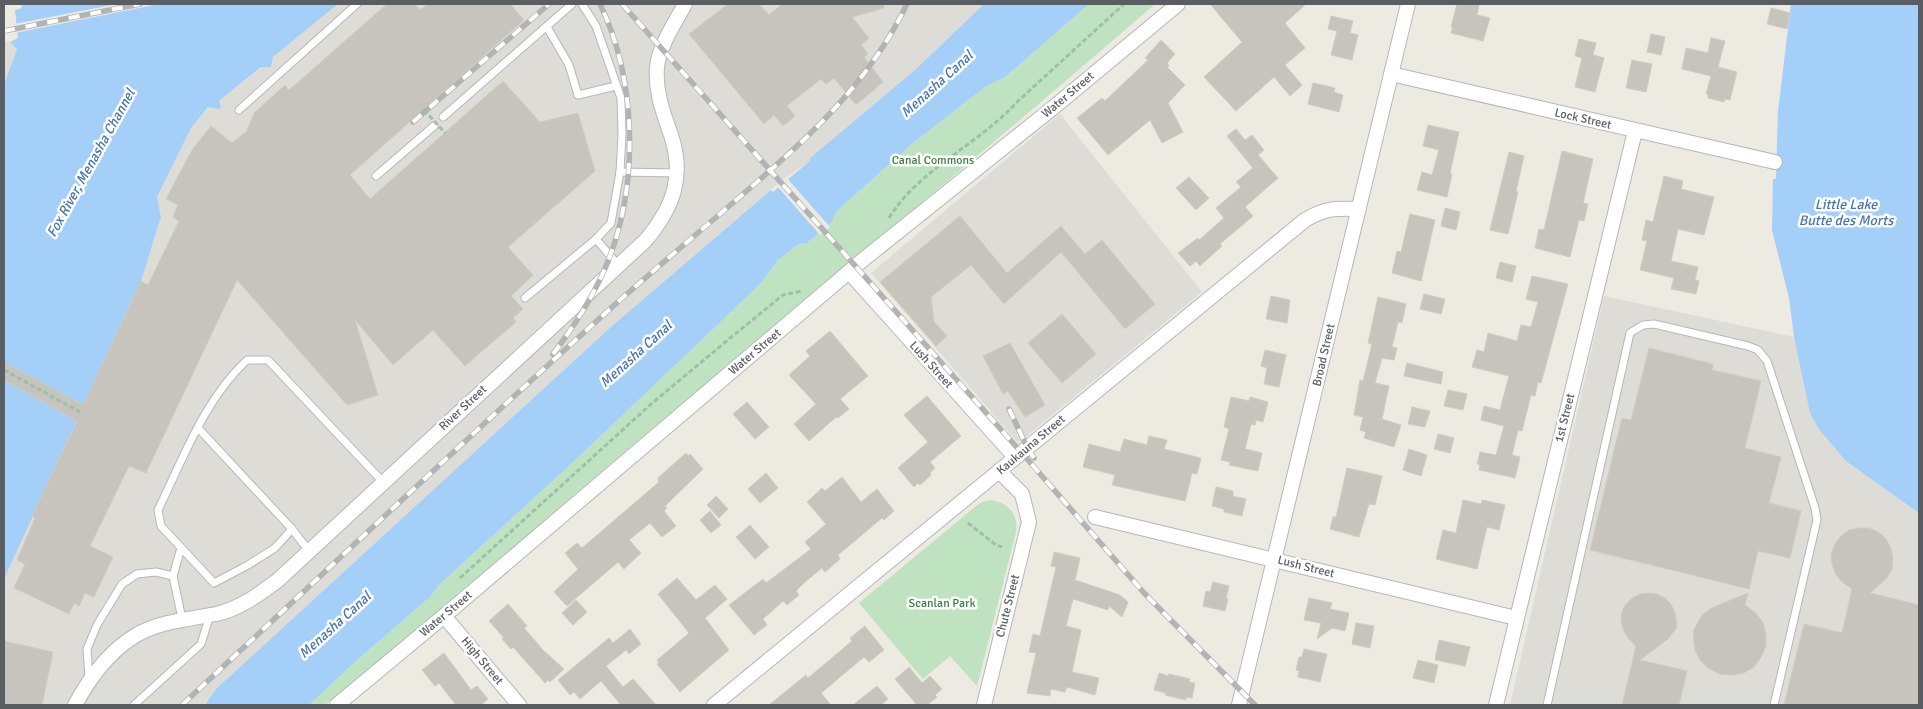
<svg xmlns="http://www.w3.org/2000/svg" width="1923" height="709" viewBox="0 0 1923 709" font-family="Signika,sans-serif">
<rect width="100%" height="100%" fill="#eceae1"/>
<!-- industrial -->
<g fill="#dddcd6">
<path d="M338,4H984L915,70L809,159L812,160L786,177L612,326L216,689L205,705H4V579L153,244L161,217L157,197L191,128L208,107L219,101L262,67H271L273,57Z"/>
<path d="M4,42H10L17,49L4,85Z"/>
<path d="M1060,114L1202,292L1018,443L871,273Z"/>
<path d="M1604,296L1794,337L1801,367L1886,489L1919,513V705H1510Z"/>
</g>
<!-- green -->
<g fill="#bfe2c1">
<path d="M1089,4H1155C986,151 813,293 642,437C536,527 432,618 325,705H309L356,661L430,597L440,584L569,466L709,333L761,283L778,260L799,244L807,243L831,223L837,211L913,143L985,87L1005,77Z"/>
<path d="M991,500C1009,503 1018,514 1016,532L977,686L950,656L923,679L859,603L975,507L982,502Z"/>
</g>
<!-- water -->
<g fill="#a4cff9">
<path d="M23,4H338L273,57L271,67H261L219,101L221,107L219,109L208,107L191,128L157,197L161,217L141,281L4,579V85L17,49L10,42L18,38L15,10L20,9Z"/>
<path d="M984,4H1089L1005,77L985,87L913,143L837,211L831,223L807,243L799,244L778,260L761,283L709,333L569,466L440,584L430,597L356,661L309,705H205L216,689L612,326L771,190L773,192L811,160L809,159L915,70Z"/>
<path d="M1791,4H1919V513L1846,461L1818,428L1810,413L1794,337L1789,298L1772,230L1773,179H1776L1778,111Z"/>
</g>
<!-- pier -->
<g fill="#eceae1">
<path d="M117,4H159L15,33L14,24Z"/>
<path d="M786,177L830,227L820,235L777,186Z"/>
</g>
<!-- building -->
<g fill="#c7c4be" stroke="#d0ccc0">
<path d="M387,4H415L420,10L428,4H510L524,20L350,175L370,199L503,81L540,122L578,113L595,171L508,247L533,275L511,296L523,309L513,318L516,322L465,366L433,330L393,365L355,320L378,395L347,405L237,280L146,473L129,466L90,546L113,557L94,597L85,593L79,606L74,603L69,614L14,588L25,564L17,560L35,518L32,516L77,421L4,380V362L83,405L141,281L148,285L179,221L173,217L178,205L166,199L192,150L211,126L232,143L247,131L254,113L285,85L289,90Z"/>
<path d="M728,4H759L769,15L782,4H884V8L852,17L869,38L861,45L868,54L864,57L883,82L856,105L834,78L826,84L821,79L787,106L795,116L783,126L774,115L764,124L689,34Z"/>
<path d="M1210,4H1306L1285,23L1305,48L1285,65L1302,85L1290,96L1274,77L1236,111L1204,77L1242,42Z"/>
<path d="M1457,4H1479L1477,15L1490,18L1483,41L1451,33L1453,27H1451Z"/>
<path d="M1771,8L1790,13L1787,29L1767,24Z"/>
<path d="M1331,16L1353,21L1350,33L1358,35L1352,60L1331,55L1337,31L1328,29Z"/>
<path d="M1651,34L1665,37L1661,55L1647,52Z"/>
<path d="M1711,38L1725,41L1718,67L1737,72L1730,100L1725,99L1724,102L1708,98V94H1706L1711,76L1682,69L1686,48L1708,53Z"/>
<path d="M1579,39L1596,43L1593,55L1604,58L1595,92L1575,87L1582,58L1575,56Z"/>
<path d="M1161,40L1175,54L1167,63L1169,66L1167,67L1185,85L1168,103L1183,132L1162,143L1150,120L1108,155L1077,118L1102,98L1105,101L1148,60L1145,58Z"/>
<path d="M1632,60L1652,64L1646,92L1626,88Z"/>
<path d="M1313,83L1335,88L1334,92L1343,95L1339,112L1308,104Z"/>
<path d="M1428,125L1459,132L1450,173L1452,174L1447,197L1417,190L1422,172L1432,175L1439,150L1423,146Z"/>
<path d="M1236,129L1245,140L1252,135L1264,150L1258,155L1278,178L1245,207L1253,216L1220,244L1222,246L1200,266L1196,261L1190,266L1178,253L1198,238L1199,240L1224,218L1216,208L1241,187L1236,182L1253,168L1227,136Z"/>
<path d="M1562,151L1593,159L1583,203L1588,204L1584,221L1579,220L1570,257L1535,248L1539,229L1544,230Z"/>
<path d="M1509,152L1524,156L1516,191L1518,192L1508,234L1490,230Z"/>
<path d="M1664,176L1683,181L1681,189L1714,197L1704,235L1678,229L1671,261L1698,267L1695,280L1699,281L1696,294L1671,289L1674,278L1640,270L1647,241L1642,240L1646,220L1653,222Z"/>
<path d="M1189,177L1209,198L1196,210L1176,188Z"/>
<path d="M1445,208L1460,212L1456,230L1441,226Z"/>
<path d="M1410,214L1435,220L1421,281L1392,273L1397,251L1401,252Z"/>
<path d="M960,216L1007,273L1061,226L1085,254L1102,240L1155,304L1125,329L1061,252L1004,304L971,265L931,297L934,322L947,336L936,346L880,282Z"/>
<path d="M1500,262L1516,266L1512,282L1496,278Z"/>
<path d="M1532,276L1568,284L1541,383L1538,382L1535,396L1531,395L1522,431L1518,430L1512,455L1520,457L1515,478L1479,470L1480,465L1477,464L1480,452L1496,455L1504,426L1481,420L1484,406L1500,410L1509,376L1472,367L1477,350L1484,352L1488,333L1517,341L1521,325L1531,327L1538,302L1526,299Z"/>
<path d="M1424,294L1445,299L1441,314L1420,309Z"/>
<path d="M1271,296L1290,300L1287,323L1266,319Z"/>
<path d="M1378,297L1406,304L1402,323L1398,322L1392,347L1397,348L1394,360L1382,358L1375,383L1389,386L1382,419L1401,425L1394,447L1364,438L1366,432L1360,430L1363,417L1354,415L1360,380L1363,381L1372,344L1368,343Z"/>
<path d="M1062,314L1096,354L1062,383L1028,343Z"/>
<path d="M830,331L868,376L840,399L849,409L838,418L836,417L809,441L794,424L816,404L789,375L810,356L806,351Z"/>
<path d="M1010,343L1045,405L1025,417L1008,391L1003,394L983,356Z"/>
<path d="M1649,348L1713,364L1712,370L1761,381L1745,448L1781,457L1769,503L1801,511L1790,558L1758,551L1749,589L1590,550L1622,418L1631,420Z"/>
<path d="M1265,350L1286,355L1279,387L1264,384L1267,368L1261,366Z"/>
<path d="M1407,363L1443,372L1441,384L1404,376Z"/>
<path d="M1448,390L1467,394L1463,410L1444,406Z"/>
<path d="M927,396L961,436L930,462L935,468L930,473L931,475L920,485L918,483L914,487L898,468L928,442L904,415Z"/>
<path d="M1231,397L1249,401L1250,397L1268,402L1263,422L1256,420L1255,425L1251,424L1245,449L1262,453L1258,471L1229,465L1230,462L1221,460L1229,429L1224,427Z"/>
<path d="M747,402L769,427L755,439L733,414Z"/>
<path d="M1412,407L1430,411L1425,427L1408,424Z"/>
<path d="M1438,434L1454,438L1450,453L1434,449Z"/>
<path d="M1149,436L1167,440L1164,449L1201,458L1197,474L1192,473L1185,501L1112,485L1115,475L1083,467L1089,444L1120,452L1124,439L1147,445Z"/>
<path d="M1409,449L1427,455L1421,476L1403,470Z"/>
<path d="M686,453L688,456L690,454L703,469L665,506L667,508L664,511L676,526L662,537L650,523L629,540L641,553L624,569L618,562L567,606L554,592L578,569L565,553L577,543L582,548L659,482L658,478Z"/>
<path d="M1347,468L1382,476L1375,505L1369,504L1359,537L1330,529L1333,517H1336Z"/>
<path d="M766,473L778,488L760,503L748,489Z"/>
<path d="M842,477L861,502L877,489L894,511L884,520L882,518L838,555L840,559L825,572L822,568L805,582L796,591L799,595L787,605L783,601L763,619L767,625L754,635L729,605L763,579L766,583L811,549L805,542L826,524L807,502L822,488L825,491Z"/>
<path d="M1216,487L1233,491V496L1246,499L1242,516L1224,512V509L1212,506Z"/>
<path d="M716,496L728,509L719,518L707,505Z"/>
<path d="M1463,500L1481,504L1482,500L1505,505L1499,530L1487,527L1477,569L1436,559L1443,530L1456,533Z"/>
<path d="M710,511L721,525L711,533L700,520Z"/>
<path d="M750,525L769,547L755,559L736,537Z"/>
<path d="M1859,528H1869L1878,532L1886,539L1891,548L1893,558L1892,569L1887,578L1870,593L1919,605V705H1784L1804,624L1842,633L1852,589L1841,581L1835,573L1832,564L1831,554L1835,544L1841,536L1849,530Z"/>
<path d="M1054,552L1080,558L1075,580L1120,595L1128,602L1122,617L1109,606L1108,610L1073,599L1066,626L1081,630L1072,672L1099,678L1095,695L1067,687L1065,692L1051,689L1050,696L1027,693L1036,653L1029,652L1033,634L1040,636L1056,567L1051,566Z"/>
<path d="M677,578L696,600L715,585L727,599L705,618L729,650L680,692L657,664L659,663L657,660L689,633L658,594Z"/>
<path d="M1213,582L1229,586L1226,598L1228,599L1225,611L1203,606L1206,591L1210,592Z"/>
<path d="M1648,593L1657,594L1665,598L1671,604L1675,613L1677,627L1668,639L1640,660L1687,671L1679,705H1622L1636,646L1627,637L1623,629L1621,621L1622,612L1626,604L1632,598L1640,594Z"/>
<path d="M1748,593L1745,605L1756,613L1763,623L1766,634V646L1761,657L1754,667L1744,673L1732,675L1720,674L1709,669L1700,660L1695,650L1693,631L1702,615L1711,608Z"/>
<path d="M1309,598L1332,603L1330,609L1349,613L1345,631L1332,628L1317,639L1321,623L1304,620Z"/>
<path d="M576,600L587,612L573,625L562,613Z"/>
<path d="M508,604L527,626L524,628L543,650L564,669L550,682L548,680L545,683L513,647L511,649L502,639L504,638L489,621Z"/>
<path d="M1356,623L1374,626L1370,648L1352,644Z"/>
<path d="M865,626L884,650L869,662L864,657L821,693L831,705H769L806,675L808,678L852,641L850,638Z"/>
<path d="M630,629L641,644L629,654L626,650L606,666L623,687L633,679L656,705H621L601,681L580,699L574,692L570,695L558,680L609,638L613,643Z"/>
<path d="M1439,640L1470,647L1465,666L1435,660Z"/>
<path d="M4,641L53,652L42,705H4Z"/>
<path d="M1304,649L1327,654L1320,682L1298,677L1299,671L1296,670L1299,657H1302Z"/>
<path d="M444,653L471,690L477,686L488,699L481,705H456L439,683L435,686L422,670Z"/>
<path d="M1418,660L1438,665L1434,683L1413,678Z"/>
<path d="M909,667L922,683L930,676L942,689L935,695L937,697L927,705H917L895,679Z"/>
<path d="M1159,673L1168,676L1169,674L1190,679L1189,682L1195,683L1192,698L1186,697V700L1165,695L1166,693L1154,690Z"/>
<path d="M877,686L888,699L881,705H853Z"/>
</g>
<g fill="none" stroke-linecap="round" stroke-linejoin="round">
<!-- lane casing -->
<g stroke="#b4b7bb" stroke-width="9">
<g id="lane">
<path d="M547,27L569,65L578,95L616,86"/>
<path d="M239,110L357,4"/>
<path d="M443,117L572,4"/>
<path d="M620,172L677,173"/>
<path d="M376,176L434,126"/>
<path d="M596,239L618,265"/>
<path d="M525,298L596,239L611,223L620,172L622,134L621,98L596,26L582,4"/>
<path d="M198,428L292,529"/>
<path d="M181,548L173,576L182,619"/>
<path d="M309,551L292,529L275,548L248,565L214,583L161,526L158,510C183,459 204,400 247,360H268L383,482"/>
<path d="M89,678L87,649L97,625L122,584L137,574L156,572L173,576"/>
<path d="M134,705L201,644L210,615"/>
<path d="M1547,705L1630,333L1643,325L1654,324L1748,346L1758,350L1767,361L1815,508L1817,520L1774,705"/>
</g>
</g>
<!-- street casing -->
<g stroke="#b4b7bb" stroke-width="16">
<g id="street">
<path d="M1391,74L1775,162"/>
<path d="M849,272L1015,457"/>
<path d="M1095,517L1516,618"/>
<path d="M444,616L519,705"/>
<path d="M75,705C90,677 110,650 138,634C162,621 190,619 216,614C239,609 258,595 277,581L645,241C673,208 685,177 671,135C663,112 655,92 657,67C659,46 675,23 685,4"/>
<path d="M337,705L444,616L864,259L1054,107L1178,4"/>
<path d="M714,705L1305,220C1325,208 1336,208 1359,209"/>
<path d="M984,705L1029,522L1022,494L999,471"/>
<path d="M1239,705L1408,4"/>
<path d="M1496,705L1635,131"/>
</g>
</g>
<!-- path -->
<g stroke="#99c2a7" stroke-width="3" stroke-dasharray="5 2.5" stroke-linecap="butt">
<path d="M889,218C919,169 978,145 1017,102L1124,4"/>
<path d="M4,370L80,412"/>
<path d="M968,523L996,545L1002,547"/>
<path d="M460,578L650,405L729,339L783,295L802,291"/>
</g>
<!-- lane -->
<use href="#lane" stroke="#fff" stroke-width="7"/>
<!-- street -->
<use href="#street" stroke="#fff" stroke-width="14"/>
<!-- rail casing -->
<g stroke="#b2b3b3" stroke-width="5.5">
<g id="rail">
<path d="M622,4L1021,452L1145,594L1255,705"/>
<path d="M4,31L140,4"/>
<path d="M413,122L549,4"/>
<path d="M553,354C576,324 597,291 610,256C639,179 636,78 600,4"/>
<path d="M1009,409L1027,447L1034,458"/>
<path d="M182,705C321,576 459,445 600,318C644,278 690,240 735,201C803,143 867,87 907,4"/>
</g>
</g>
<!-- rail -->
<use href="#rail" stroke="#fff" stroke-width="4" stroke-dasharray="11" stroke-linecap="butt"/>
<!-- path-bridge -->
<path stroke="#99c2a7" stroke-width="3" stroke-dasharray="5 2.5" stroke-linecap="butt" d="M424,110L445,133"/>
</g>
<g text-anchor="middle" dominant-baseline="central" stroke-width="5" stroke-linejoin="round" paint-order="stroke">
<!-- street labels -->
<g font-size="12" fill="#5a5d61" stroke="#fff">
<text transform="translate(1068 95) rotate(-40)">Water Street</text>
<text transform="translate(1583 119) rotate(13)">Lock Street</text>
<text transform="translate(755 352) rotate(-40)">Water Street</text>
<text transform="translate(1324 355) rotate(-77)">Broad Street</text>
<text transform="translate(931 365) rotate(48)">Lush Street</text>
<text transform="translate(463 408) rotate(-43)">River Street</text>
<text transform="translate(1565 418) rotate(-76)">1st Street</text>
<text transform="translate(1031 445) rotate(-40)">Kaukauna Street</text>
<text transform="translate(1306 567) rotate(14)">Lush Street</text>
<text transform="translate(1008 606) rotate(-76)">Chute Street</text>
<text transform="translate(446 614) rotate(-40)">Water Street</text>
<text transform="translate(482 661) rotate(50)">High Street</text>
</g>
<!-- park labels -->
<g font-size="12" fill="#3a8141" stroke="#fff">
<text x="933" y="160">Canal Commons</text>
<text x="942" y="603">Scanlan Park</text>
</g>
<!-- water labels -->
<g font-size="14" font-style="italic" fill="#4675b2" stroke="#fff">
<text transform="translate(937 84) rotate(-42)">Menasha Canal</text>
<text transform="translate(91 163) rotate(-61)">Fox River, Menasha Channel</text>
<text x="1846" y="204">Little Lake<tspan x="1846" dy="16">Butte des Morts</tspan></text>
<text transform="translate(636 354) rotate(-42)">Menasha Canal</text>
<text transform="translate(335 625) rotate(-42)">Menasha Canal</text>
</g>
</g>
<!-- border -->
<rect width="1923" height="709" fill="none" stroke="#5a5d61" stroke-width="10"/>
</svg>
